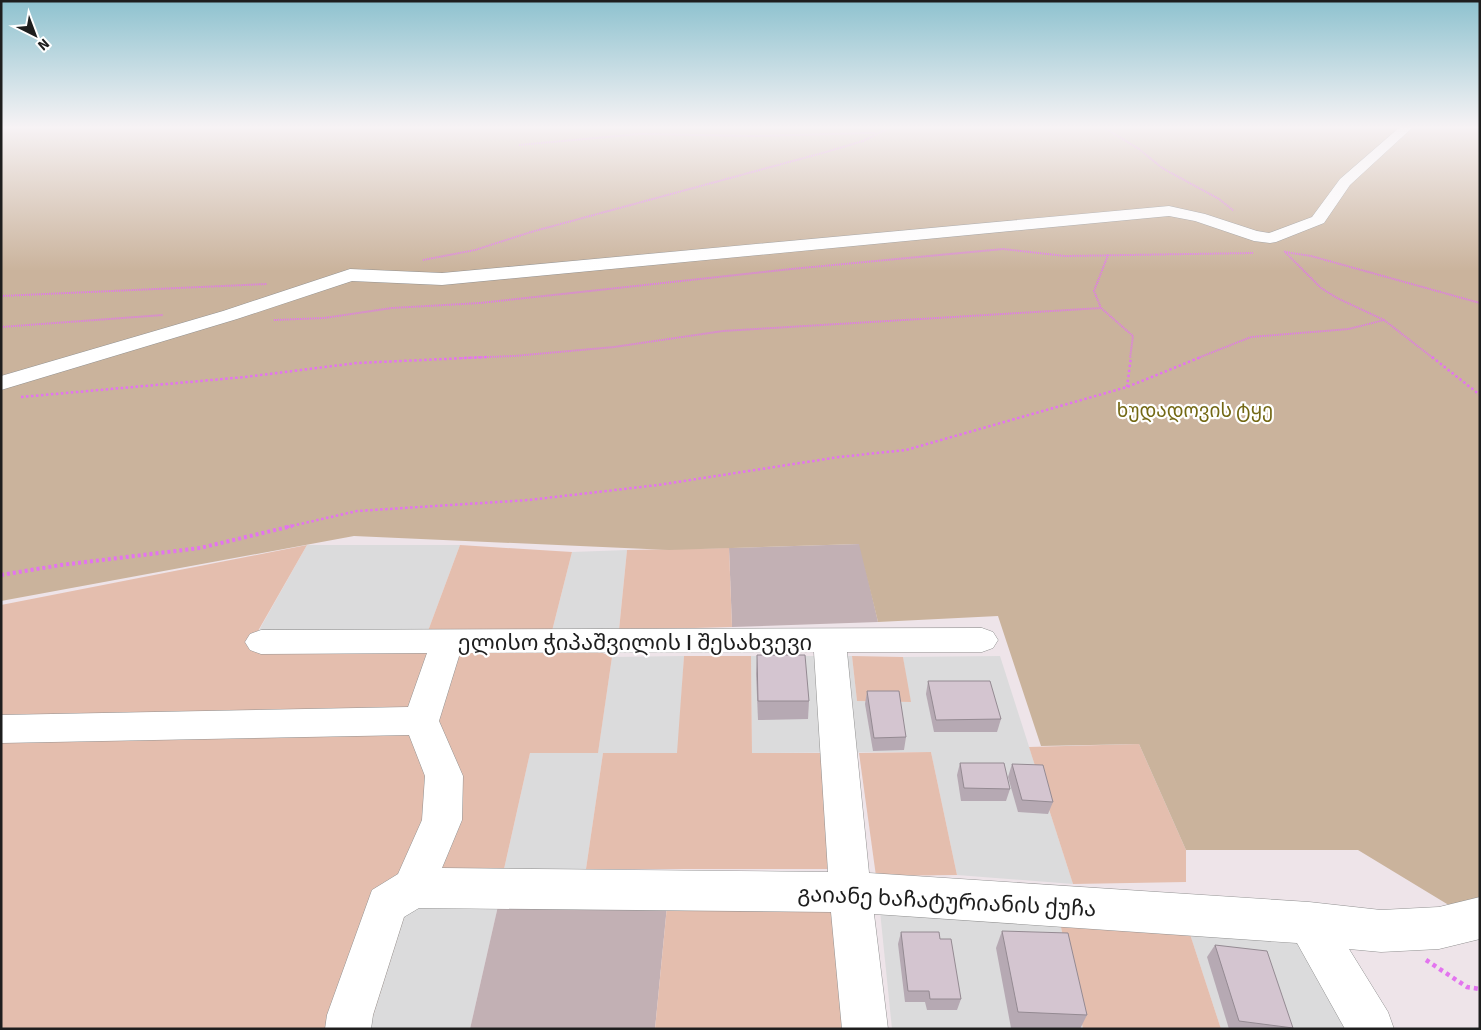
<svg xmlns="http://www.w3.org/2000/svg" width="1481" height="1030" viewBox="0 0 1481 1030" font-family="Signika,'Noto Sans Georgian',sans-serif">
<rect width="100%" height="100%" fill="#eee4e9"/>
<!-- residential -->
<g fill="#dbdbdc">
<path d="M307,545H460L428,631L258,632Z"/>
<path d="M627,550L619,630L552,631L572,552Z"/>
<path d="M684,656L678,753H603L586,869H504L530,753L598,752L612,657Z"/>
<path d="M751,656H852L857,701L910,702L903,657L1000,656L1073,884L957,875L931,752L752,753Z"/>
<path d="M408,905L498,906L470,1029H369Z"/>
<path d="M880,911L1059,918L1083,1029H892Z"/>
<path d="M1187,925L1308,941L1357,1029H1221Z"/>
</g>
<!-- construction -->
<g fill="#c2b0b4">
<path d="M860,544L878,622L732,627L729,548Z"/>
<path d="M498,906H667L655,1029H470Z"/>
</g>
<!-- grass -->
<g fill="#e4beae">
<path d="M307,545L258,631H428L460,545L572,552L552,631L612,657L598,753H530L504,869L408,905L369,1029H1V605Z"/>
<path d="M729,548L732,627L619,630L627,550Z"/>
<path d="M684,656H751L752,753H829L839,869H586L603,753H677Z"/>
<path d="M852,656L903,657L911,702L857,701Z"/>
<path d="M1139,744L1186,850V882L1073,884L1029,747Z"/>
<path d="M931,752L957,875L876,876L859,753Z"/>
<path d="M843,904L845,1029H655L667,906Z"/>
<path d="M1059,918L1187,925L1221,1029H1083Z"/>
</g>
<!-- forest -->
<path fill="#cab39c" d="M1,127H1480V924L1358,850H1186L1139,744L1041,746L998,616L878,622L859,544L669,550L354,536L1,601Z"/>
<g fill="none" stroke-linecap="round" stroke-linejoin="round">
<!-- minor casing -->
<g stroke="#929292" stroke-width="1">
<g id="minor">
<path d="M1400,127H1413L1350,185L1324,223L1276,242L1270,243L1254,241L1195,221L1169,216L442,285L352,281L237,319L1,390V376L223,311L350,269L442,273L1169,206L1205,214L1257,231L1269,233L1312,217L1340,179Z"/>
<path d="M982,628L993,632L998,640L993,648L982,652H847L869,873L1309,902L1381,910L1439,907L1480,897V939L1439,949L1381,952L1349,949L1388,1012L1394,1029H1345L1297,943L874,914L888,1029H842L831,912L419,908L404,917L373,1015L371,1029H325L327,1015L372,890L398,874L422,820L425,776L409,735L1,743V715L408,707L427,653L261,654L250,650L245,642L250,634L261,630ZM814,652L828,872L442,868L462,820L463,776L439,721L460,653Z"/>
</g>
</g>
<!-- path-far3 -->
<g stroke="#e374ef" stroke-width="2" stroke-dasharray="1 1" stroke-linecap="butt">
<path d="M1103,127L1139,149L1162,168L1219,199L1234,211"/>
<path d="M519,145L639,134L755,136L875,133"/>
<path d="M1285,252L1311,256L1480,303"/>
<path d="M1108,255L1094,291L1101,308L1133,336L1130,358"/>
<path d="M423,260L475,250L531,232L826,152L863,141L891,127"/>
<path d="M1,296L267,284"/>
<path d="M274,320L324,318L392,308L480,303L791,269L1003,249L1065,256L1253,253"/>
<path d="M1384,320L1433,358"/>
<path d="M1,327L163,315"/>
<path d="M460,358L514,356L614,347L723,331L1101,308"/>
<path d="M1198,358L1251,337L1349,329L1384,320L1337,298L1321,288L1284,251"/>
</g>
<!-- path-far2 -->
<g stroke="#e374ef" stroke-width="2.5" stroke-dasharray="2.5 2.5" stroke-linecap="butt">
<path d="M1432,357L1480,395"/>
<path d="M1127,387L1131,357"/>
<path d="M21,397L245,377L357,363L488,357"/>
<path d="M287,527L357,511L529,500L658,485L839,457L906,450L1127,387L1201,357"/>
</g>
<!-- path-far1 -->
<path stroke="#e374ef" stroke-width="4" stroke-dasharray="3 3" stroke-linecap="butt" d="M1,575L61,565L200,548L292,526"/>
<!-- path -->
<path stroke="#e374ef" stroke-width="4.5" stroke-dasharray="4 4" stroke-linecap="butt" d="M1426,960L1467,987L1480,989"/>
<!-- minor -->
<use href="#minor" fill="#fff" fill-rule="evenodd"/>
</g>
<!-- wall -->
<g fill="#b6a9b3">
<path d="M757,655L809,701L808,719L758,720L756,674Z"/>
<path d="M928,681L1001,719L997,732H934L926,694Z"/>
<path d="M867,691L906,737L904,750L873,751L865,704Z"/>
<path d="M960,763L1010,789L1006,801H961L957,775Z"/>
<path d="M1012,764L1053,802L1048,814L1018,812L1008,777Z"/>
<path d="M1002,931L1087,1015L1080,1029L1011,1028L996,948Z"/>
<path d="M901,932L940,939L961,999L957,1010H927L925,1002H905L898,944Z"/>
<path d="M1215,945L1293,1028L1291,1029H1229L1207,957Z"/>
</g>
<!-- building -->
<g fill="#d4c5d0" stroke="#948a92">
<path d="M757,655H805L809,701H758Z"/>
<path d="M928,681H990L1001,719L936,720Z"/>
<path d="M867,691H899L906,737L874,738Z"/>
<path d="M960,763H1004L1010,789L964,788Z"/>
<path d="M1012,764L1043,765L1053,802L1022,800Z"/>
<path d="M1002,931L1068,933L1087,1015L1018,1012Z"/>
<path d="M901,932H939L940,939H951L961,999H930L929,991H908Z"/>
<path d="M1215,945L1267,951L1293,1028L1239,1021Z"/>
</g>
<!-- sky -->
<linearGradient id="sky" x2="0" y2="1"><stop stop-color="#8ec2cf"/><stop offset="0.47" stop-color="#f7f3f5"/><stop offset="1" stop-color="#f7f3f5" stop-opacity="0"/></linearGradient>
<rect width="1481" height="271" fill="url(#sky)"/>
<g text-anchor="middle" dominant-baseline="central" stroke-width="4.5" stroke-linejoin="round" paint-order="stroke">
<!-- park labels -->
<g font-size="19" fill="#736814" stroke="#fff">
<text x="1195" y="411">ხუდადოვის ტყე</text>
</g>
<!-- near-street labels -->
<g font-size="22" fill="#1e1e1e" stroke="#fff">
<text x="635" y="642">ელისო ჭიპაშვილის I შესახვევი</text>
<text transform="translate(947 901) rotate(3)">გაიანე ხაჩატურიანის ქუჩა</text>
</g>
</g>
<!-- border -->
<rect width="1481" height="1030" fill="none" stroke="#1e1e1e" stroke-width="5"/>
<!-- north arrow -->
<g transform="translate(35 35) rotate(138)" stroke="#ffffff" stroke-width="4" paint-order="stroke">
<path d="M0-4L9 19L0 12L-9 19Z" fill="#1e1e1e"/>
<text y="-8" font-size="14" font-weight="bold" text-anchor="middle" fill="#1e1e1e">N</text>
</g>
</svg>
